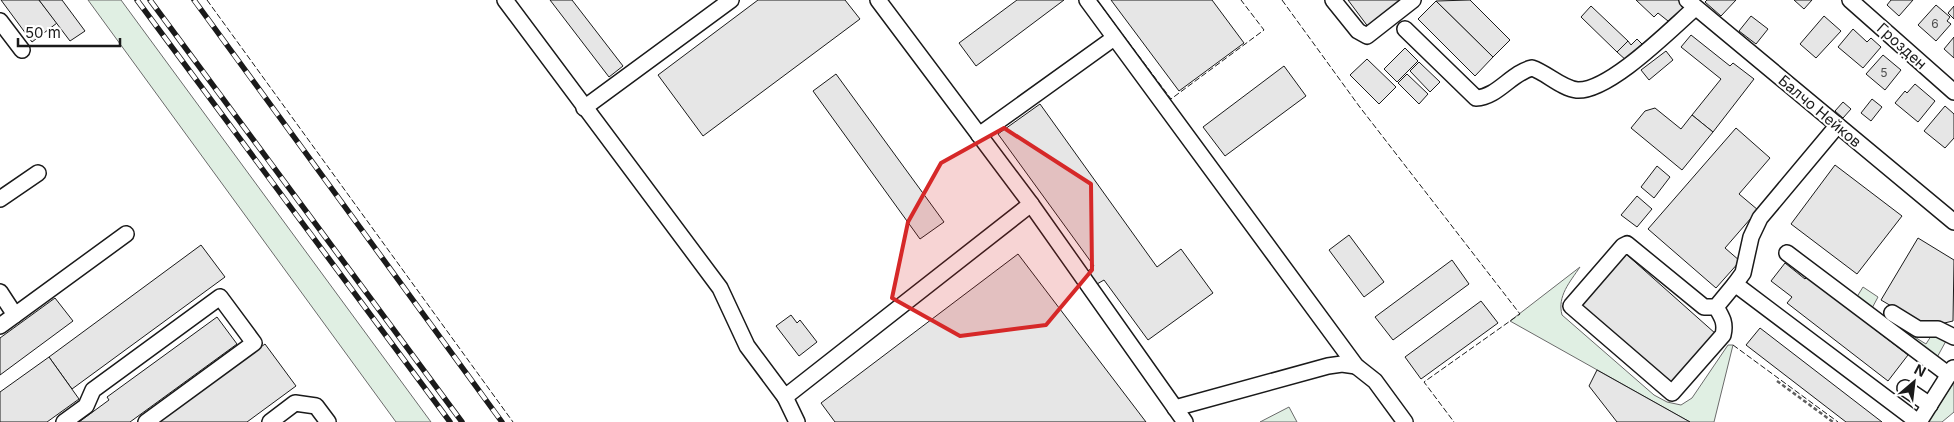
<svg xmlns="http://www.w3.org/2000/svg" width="1954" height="422" viewBox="0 0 1954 422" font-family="Inter,sans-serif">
<rect width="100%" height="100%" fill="#fff"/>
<!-- green -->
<g fill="#e0efe3" stroke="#6a6a6a">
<path d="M88,0H121L431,422H396Z"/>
<path d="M1580,267C1570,282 1557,296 1562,315L1654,395L1667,402L1681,405L1692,398L1728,345H1733L1714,422H1690L1510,321Z"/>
<path d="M1863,287L1878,297L1871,310L1926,344L1933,333L1946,341L1935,361L1855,300Z"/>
<path d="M1954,382V412L1942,422H1928Z"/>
<path d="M1289,407L1297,422H1260Z"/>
</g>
<!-- building -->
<g fill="#e6e6e6" stroke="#1a1a1a">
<path d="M1,0H39L57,23L32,42Z"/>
<path d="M39,0H62L85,31L70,41Z"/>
<path d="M550,0H572L623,66L609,77Z"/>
<path d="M758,0H845L860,19L703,136L658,75Z"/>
<path d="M1017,0H1064L976,66L959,43Z"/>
<path d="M1111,0H1212L1244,43L1179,91Z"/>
<path d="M1348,0H1406L1369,28Z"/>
<path d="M1470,0L1510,40L1493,57L1436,1Z"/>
<path d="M1636,0H1681L1687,6L1668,21L1658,13L1654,17Z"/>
<path d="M1707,0H1736L1721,16L1705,2Z"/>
<path d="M1794,0H1812L1804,9Z"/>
<path d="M1891,0H1913L1899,16L1887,5Z"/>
<path d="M1436,1L1493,57L1475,76L1418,19Z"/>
<path d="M1936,5L1950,17L1947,21L1951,24L1936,41L1918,25Z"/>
<path d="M1591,6L1628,41L1617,52L1581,17Z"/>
<path d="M1954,6V19L1948,13Z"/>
<path d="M1751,16L1768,29L1756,44L1739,31Z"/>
<path d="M1824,16L1841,31L1816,58L1800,44Z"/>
<path d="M1853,29L1867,42L1871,38L1881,47L1863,68L1838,47Z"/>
<path d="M1691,35L1730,66L1733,63L1754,79L1713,132L1692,115L1721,79L1681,47Z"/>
<path d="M1954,37V58L1944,49Z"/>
<path d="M1637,39L1643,45L1627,61L1617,52L1628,41L1631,45Z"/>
<path d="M1405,48L1418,61L1397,82L1384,69Z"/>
<path d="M1666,51L1673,60L1649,80L1641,70Z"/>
<path d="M1883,55L1901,70L1885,90L1866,74Z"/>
<path d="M1367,59L1396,87L1379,104L1350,75Z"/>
<path d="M1419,62L1440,82L1430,92L1410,71Z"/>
<path d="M1284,66L1306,96L1225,156L1203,127Z"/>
<path d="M836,74L944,222L920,239L813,91Z"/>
<path d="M1407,74L1428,94L1419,104L1398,83Z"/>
<path d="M1915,84L1935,101L1918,122L1895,103L1905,91L1907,93Z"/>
<path d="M1872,99L1882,107L1871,121L1861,113Z"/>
<path d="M1843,102L1851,109L1843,118L1835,111Z"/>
<path d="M1040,104L1157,267L1181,249L1213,293L1148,340L1104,280L1097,284L1088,271L1094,266L998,134Z"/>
<path d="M1945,106L1954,114V138L1945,148L1924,131Z"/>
<path d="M1655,108L1681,129L1692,115L1713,132L1682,170L1631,128L1645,111Z"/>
<path d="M1736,128L1770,158L1739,194L1758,210L1725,248L1740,261L1716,288L1648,229Z"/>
<path d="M1835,165L1902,216L1857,274L1791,224Z"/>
<path d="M1657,166L1670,177L1654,198L1641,187Z"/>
<path d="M1637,196L1652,209L1637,227L1621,215Z"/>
<path d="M1349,235L1384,282L1364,297L1329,250Z"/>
<path d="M1918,238L1954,260L1953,321L1927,327L1881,300Z"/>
<path d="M201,245L225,277L72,389L49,357Z"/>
<path d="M1018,254L1146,422H835L821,403Z"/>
<path d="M1626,254L1716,334L1671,385L1580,305Z"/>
<path d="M1452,260L1469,284L1393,340L1375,317Z"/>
<path d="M1785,263L1805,279L1807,277L1908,355L1888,381L1787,303L1792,297L1771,281Z"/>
<path d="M55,298L73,321L0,375V338Z"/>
<path d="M1481,301L1498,323L1421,379L1405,357Z"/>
<path d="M791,315L797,323L800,320L817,342L799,356L776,326Z"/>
<path d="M217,317L237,344L130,422H79L109,400L107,397Z"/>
<path d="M1760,328L1882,422H1846L1746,345Z"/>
<path d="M265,344L296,386L247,422H158Z"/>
<path d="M49,357L79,399L47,422H0V392Z"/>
<path d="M1597,370L1690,422H1617L1589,386Z"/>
</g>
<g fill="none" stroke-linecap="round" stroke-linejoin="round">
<!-- minor casing -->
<g stroke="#1a1a1a" stroke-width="18">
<g id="minor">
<path d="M505,0L720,288L747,346L785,397L1031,204"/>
<path d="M878,0L1031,204L1185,422"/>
<path d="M1087,0L1356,366L1375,381L1405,422"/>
<path d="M1333,0L1358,31L1367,36L1413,0"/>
<path d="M1687,0L1954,222"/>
<path d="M1850,0L1954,92"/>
<path d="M0,21L22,50"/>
<path d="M1405,29L1476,98C1498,97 1511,73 1532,68C1547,73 1561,88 1577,90C1609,92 1671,29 1695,8"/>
<path d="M584,108L731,0"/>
<path d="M979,135L1114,38"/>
<path d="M0,199L38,173"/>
<path d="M1787,253L1949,375"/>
<path d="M1735,284L1743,273L1751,237L1760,218L1837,126"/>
<path d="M0,292L15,315"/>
<path d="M1716,307C1722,317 1726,323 1723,335L1672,393L1571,306L1623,246L1627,244L1704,307H1716L1735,284L1918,422"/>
<path d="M1892,313L1918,329H1938L1954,337"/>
<path d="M0,326L126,234"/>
<path d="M1905,388L1930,405"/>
<path d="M785,397L797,422"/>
<path d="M1175,408L1328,366L1342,364L1356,366"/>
<path d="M64,422L86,406L93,390L220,297L254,343L146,422"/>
<path d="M270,422L295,403L316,406L328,422"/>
<path d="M1919,422L1953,368"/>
</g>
</g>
<!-- path -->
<path stroke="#5f5f5f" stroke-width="2.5" stroke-dasharray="4 2.5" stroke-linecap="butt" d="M1777,381L1833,422"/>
<!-- minor -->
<use href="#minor" stroke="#fff" stroke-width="15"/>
<!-- rail casing -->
<g stroke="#1a1a1a" stroke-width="5.5">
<g id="rail">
<path d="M137,0L450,422"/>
<path d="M150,0L462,422"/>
<path d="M194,0L502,422"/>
</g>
</g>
<!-- rail -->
<use href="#rail" stroke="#fff" stroke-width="4" stroke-dasharray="11" stroke-linecap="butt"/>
<!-- fence -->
<g stroke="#1a1a1a" stroke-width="1" stroke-dasharray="6 2.5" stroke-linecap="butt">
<path d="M207,0L513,422"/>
<path d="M1097,0L1171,99L1264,30L1241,0"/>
<path d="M1282,0L1359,106L1520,314L1424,382L1454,422"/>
<path d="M1733,345L1838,422"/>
</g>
</g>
<!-- marked area -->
<path fill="#d62828" fill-opacity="0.2" stroke="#d62828" stroke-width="4" stroke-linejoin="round" d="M1004,128L1091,184L1092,270L1046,325L960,336L892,298L908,222L941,163Z"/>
<g text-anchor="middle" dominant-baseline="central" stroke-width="4" stroke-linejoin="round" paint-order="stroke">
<!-- number labels -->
<g font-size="12" fill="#4d4d4d">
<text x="1935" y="23">6</text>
<text x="1884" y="72">5</text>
</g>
<!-- street labels -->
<g font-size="15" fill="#1a1a1a" stroke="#fff">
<text transform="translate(1902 46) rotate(42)">Грозден</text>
<text transform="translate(1820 111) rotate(40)">Балчо Нейков</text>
</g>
</g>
<!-- north arrow -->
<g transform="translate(1914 382) rotate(28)" stroke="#ffffff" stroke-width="4" paint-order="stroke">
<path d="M0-4L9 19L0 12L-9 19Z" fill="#1a1a1a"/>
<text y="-8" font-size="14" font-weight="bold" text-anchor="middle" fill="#1a1a1a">N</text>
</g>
<!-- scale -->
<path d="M18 38v8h102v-8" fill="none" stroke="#1a1a1a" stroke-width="2.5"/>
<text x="25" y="38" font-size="15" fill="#1a1a1a" stroke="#ffffff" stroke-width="4" paint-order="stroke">50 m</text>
</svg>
